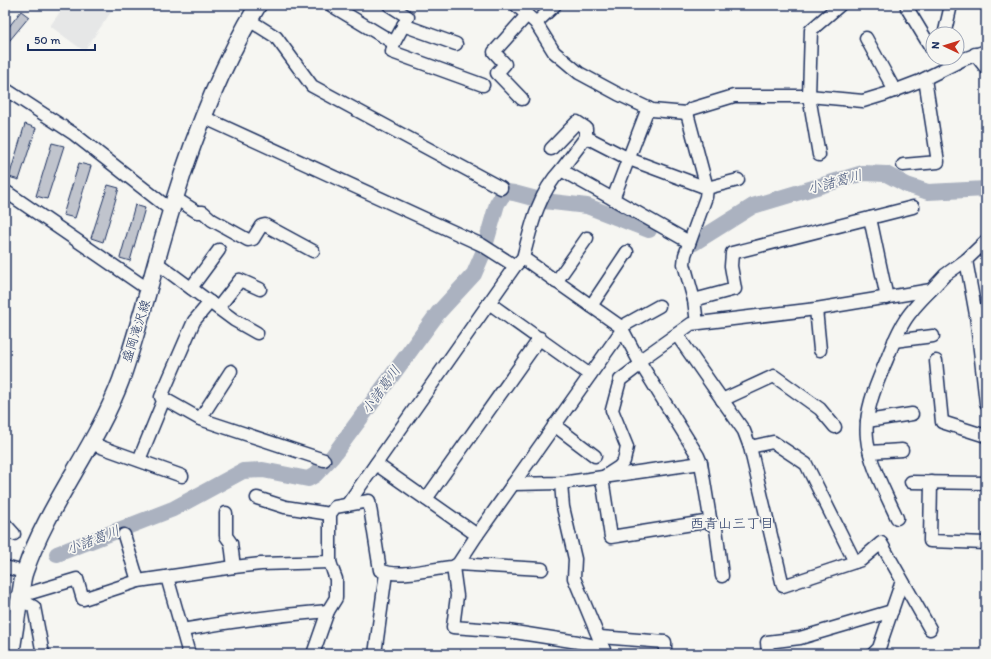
<svg xmlns="http://www.w3.org/2000/svg" width="991" height="659" viewBox="0 0 991 659" font-family="Itim,'Klee One',sans-serif">
<rect width="100%" height="100%" fill="#f6f6f2"/>
<filter id="ink" filterUnits="userSpaceOnUse"><feTurbulence type="fractalNoise" baseFrequency=".025" numOctaves="2"/><feDisplacementMap in="SourceGraphic" scale="8" xChannelSelector="R" yChannelSelector="G"/><feConvolveMatrix kernelMatrix="1 2 1 2 8 2 1 2 1" color-interpolation-filters="sRGB"/></filter>
<g filter="url(#ink)">
<!-- built -->
<path fill="#e6e7e7" d="M65,5H116L84,51L50,26Z"/>
<g fill="none" stroke-linecap="round" stroke-linejoin="round">
<!-- river -->
<g stroke="#abb2c0" stroke-width="16">
<path d="M694,243L753,206L863,173L886,174L907,185L928,192L986,189"/>
<path d="M57,554L173,509L243,471L263,470L308,479L315,475L332,457L438,313L474,274L483,253L497,204L502,196L507,192L514,193L544,201L587,206L649,230"/>
</g>
</g>
<!-- building -->
<g fill="#c0c4cd" stroke="#1b2f5e">
<path d="M21,11L29,17L5,46V32Z"/>
<path d="M25,124L36,128L19,180L9,177Z"/>
<path d="M52,143L64,146L47,199L36,196Z"/>
<path d="M79,163L91,166L75,218L63,215Z"/>
<path d="M108,185L119,188L103,242L91,238Z"/>
<path d="M135,205L145,208L130,261L120,258Z"/>
</g>
<g fill="none" stroke-linecap="round" stroke-linejoin="round">
<!-- minor casing -->
<g stroke="#1b2f5e" stroke-width="15">
<g id="minor">
<path d="M331,5L394,43"/>
<path d="M389,5L408,17L394,43L392,52L483,85"/>
<path d="M516,5L536,23L554,52L579,73L618,94L652,110L687,113L691,109L734,96H809L863,101L886,94L920,81L964,59L986,51"/>
<path d="M907,8L933,51"/>
<path d="M249,20L276,37L312,86L501,188"/>
<path d="M536,23L555,5"/>
<path d="M403,25L456,44"/>
<path d="M946,34L945,31L951,5"/>
<path d="M866,38L895,91"/>
<path d="M975,54L986,68"/>
<path d="M5,89L74,134L171,210"/>
<path d="M522,99L497,73L505,64L494,52L527,15"/>
<path d="M687,113L707,188L706,197L685,255L684,264L694,300L697,323"/>
<path d="M203,117L482,245L515,266"/>
<path d="M551,149L577,122L586,128V137L629,159L707,188L738,180"/>
<path d="M819,155L809,96L811,30L840,5"/>
<path d="M903,165L938,162L925,79"/>
<path d="M561,170L586,137"/>
<path d="M5,191L149,290"/>
<path d="M175,198L197,212H203L212,220L248,240L253,239L261,226L265,225L313,251"/>
<path d="M613,199L689,242"/>
<path d="M870,218L887,298"/>
<path d="M523,258C531,227 538,194 561,170L613,199L648,108"/>
<path d="M966,260L976,315L986,403"/>
<path d="M157,263L234,320L257,333"/>
<path d="M556,282L587,238"/>
<path d="M191,288L219,250"/>
<path d="M694,300L735,289L731,266L732,253L913,207"/>
<path d="M210,302L194,321L161,397L200,419L324,460"/>
<path d="M489,303L590,375"/>
<path d="M591,306L627,252"/>
<path d="M218,308L240,280L260,289"/>
<path d="M816,309L820,350"/>
<path d="M621,327L659,306"/>
<path d="M677,335L744,431L750,447L773,442L806,464L855,562L861,560L881,543L930,629"/>
<path d="M894,341L933,336"/>
<path d="M639,361L698,456L701,463L711,524L716,528L722,576"/>
<path d="M936,361L942,422L986,436"/>
<path d="M641,364L620,380L612,410L627,447L624,461L619,467L602,478L611,537L711,521"/>
<path d="M722,400L774,376L820,409L835,427"/>
<path d="M200,419L231,371"/>
<path d="M867,421L912,414"/>
<path d="M554,425L595,456"/>
<path d="M90,443L182,476"/>
<path d="M750,447L783,586L855,562"/>
<path d="M870,452L902,450"/>
<path d="M139,460L164,399"/>
<path d="M376,464L477,535"/>
<path d="M911,482L986,483"/>
<path d="M931,482L930,541L986,543"/>
<path d="M561,483L563,507L575,559L574,578L603,648"/>
<path d="M513,484L561,483L701,463"/>
<path d="M257,498L285,507L330,514"/>
<path d="M426,499L540,338"/>
<path d="M347,505L515,266L523,258L621,327L639,361L691,324L816,309L931,290L945,275L966,260L986,241"/>
<path d="M226,513V536L231,543L234,567"/>
<path d="M897,518C886,494 869,463 867,438C864,410 877,383 887,359C892,346 897,333 904,322C911,310 921,300 931,290"/>
<path d="M5,524L14,534"/>
<path d="M124,535L138,581"/>
<path d="M458,564L542,569"/>
<path d="M5,567L24,572"/>
<path d="M453,567L457,596L453,627L508,631L578,642L603,648L606,654"/>
<path d="M167,577L189,654"/>
<path d="M20,596L77,579L83,599L138,581L234,567L261,564L330,562"/>
<path d="M19,599L34,607L43,654"/>
<path d="M182,630C232,621 278,615 328,611"/>
<path d="M600,637L665,642V654"/>
<path d="M313,654L328,611L336,598V579L333,571L330,562V514L335,507L369,501L380,570C400,579 431,568 453,567L458,564L477,535L622,330"/>
<path d="M375,654L386,573"/>
<path d="M768,654L767,642L800,638L892,611"/>
<path d="M873,654L879,648L902,581"/>
</g>
</g>
<!-- major casing -->
<g stroke="#1b2f5e" stroke-width="19">
<path id="major" d="M11,654C14,634 17,615 20,595C22,587 22,578 25,571C48,504 96,447 121,380C142,320 156,258 175,198C196,130 221,66 258,5"/>
</g>
<!-- minor -->
<use href="#minor" stroke="#f6f6f2" stroke-width="12"/>
<!-- major -->
<use href="#major" stroke="#f6f6f2" stroke-width="16"/>
</g>
</g>
<g text-anchor="middle" dominant-baseline="central" stroke-width="3.5" stroke-linejoin="round" paint-order="stroke">
<!-- street labels -->
<g font-size="13" fill="#1b2f5e" stroke="#f6f6f2">
<text transform="translate(136 331) rotate(-72)">盛岡滝沢線</text>
</g>
<!-- water labels -->
<g font-size="14" font-style="italic" fill="#46567b" stroke="#f6f6f2">
<text transform="translate(835 182) rotate(-15)">小諸葛川</text>
<text transform="translate(381 390) rotate(-54)">小諸葛川</text>
<text transform="translate(93 540) rotate(-21)">小諸葛川</text>
</g>
<!-- neighbourhood labels -->
<g font-size="14" fill="#1b2f5e" stroke="#f6f6f2">
<text x="732" y="523">西青山三丁目</text>
</g>
</g>
<!-- margin -->
<rect width="991" height="659" fill="none" stroke="#f6f6f2" stroke-width="20"/>
<rect x="10" y="10" width="971" height="639" fill="none" stroke="#1b2f5e" stroke-width="1.5" filter="url(#ink)"/>
<!-- north arrow -->
<g transform="translate(945 46) rotate(274)"><circle r="19" fill="#f6f6f2" stroke="#9ea6b7"/>
<path d="M0-3L7 15L0 10L-7 15Z" fill="#c8321e"/>
<text y="-6" font-size="11" font-weight="bold" text-anchor="middle" fill="#1b2f5e">N</text>
</g>
<!-- scale -->
<path d="M28 44v6h67v-6" fill="none" stroke="#1b2f5e" stroke-width="2"/>
<text x="34" y="44" font-size="12" fill="#1b2f5e" stroke="#f6f6f2" stroke-width="3" paint-order="stroke">50 m</text>
</svg>
